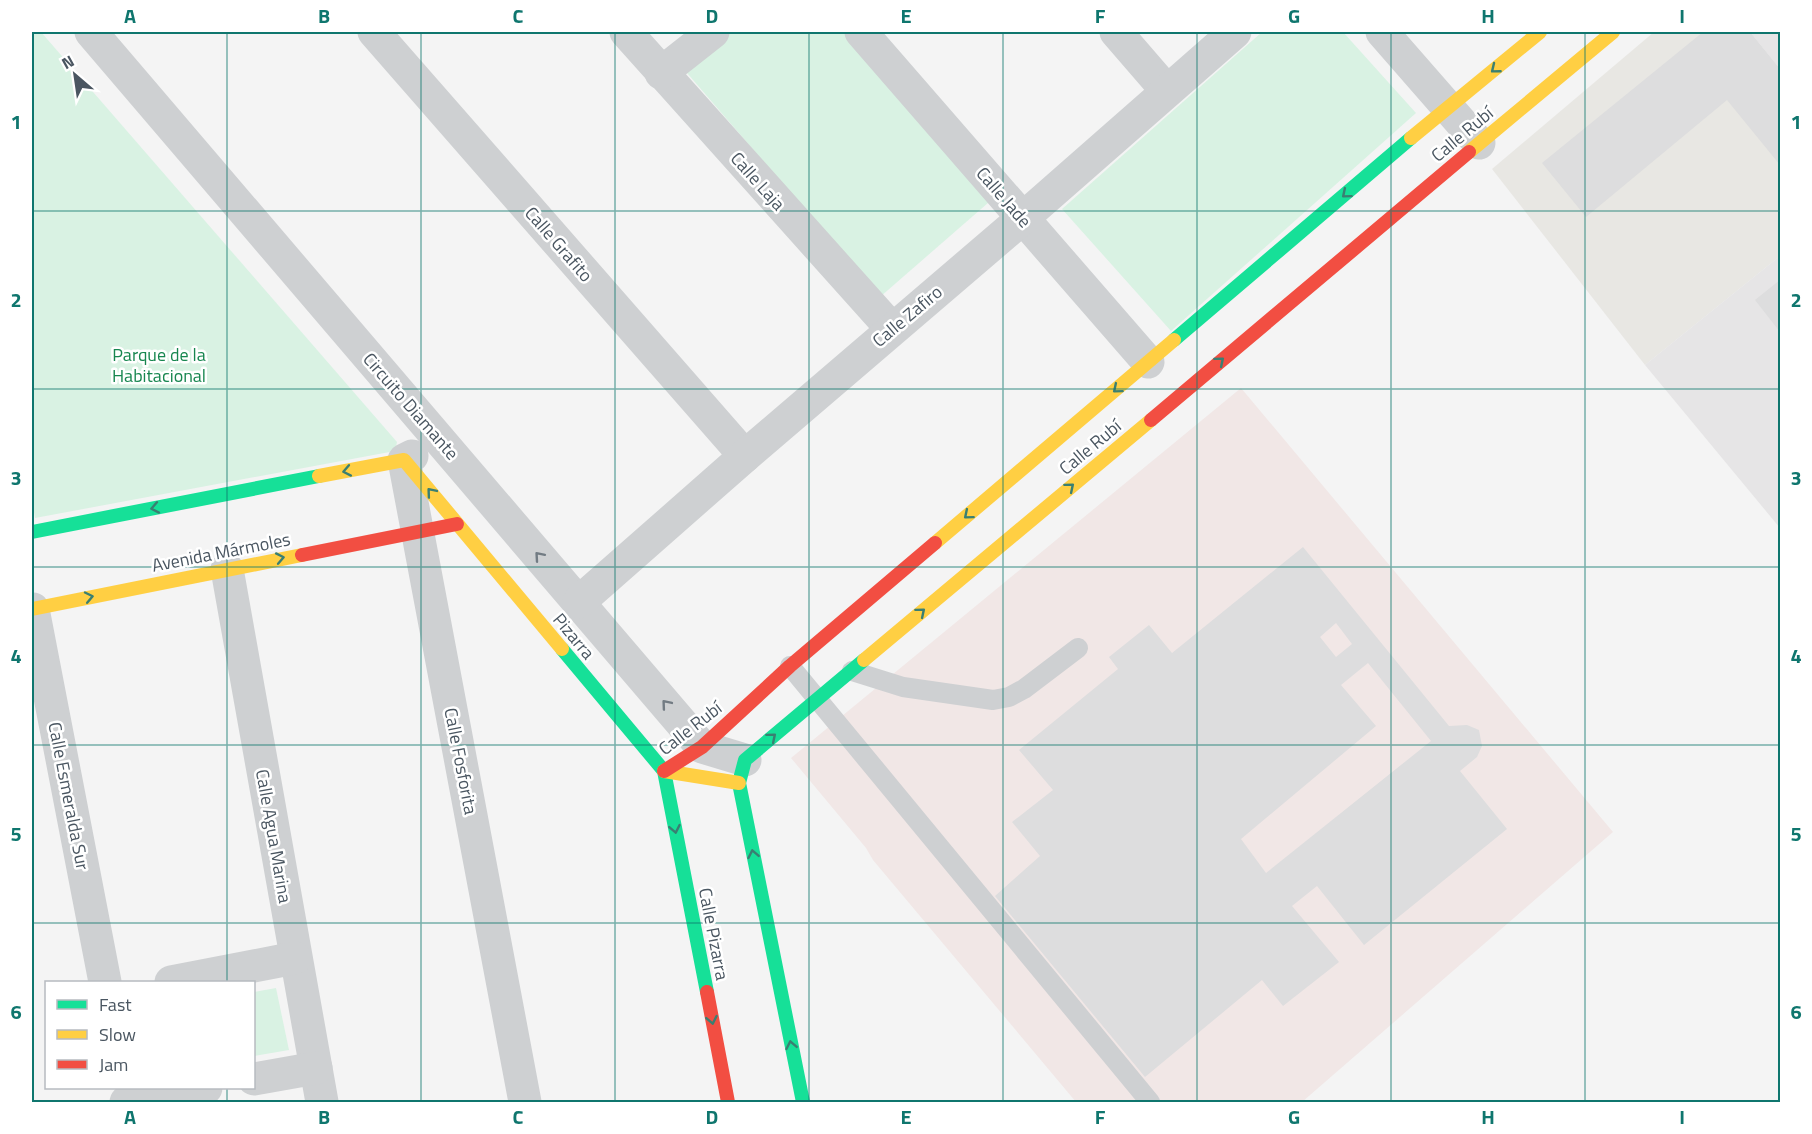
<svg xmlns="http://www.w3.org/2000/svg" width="1812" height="1134" viewBox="0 0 1812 1134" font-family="'Titillium Web',sans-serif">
<rect width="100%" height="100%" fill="#f4f4f4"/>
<!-- commercial -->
<path fill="#e8e7e3" d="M1654,32H1750L1780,69V256L1645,365L1492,169Z"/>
<!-- education -->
<g fill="#e6e5e6">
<path d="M1750,32H1780V69Z"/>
<path d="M1780,256V528L1645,365Z"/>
</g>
<!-- medical -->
<path fill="#f1e7e6" d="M1241,388L1613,832L1302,1102H1076L873,860L866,848L791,758Z"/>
<!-- green -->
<g fill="#d9f2e3">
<path d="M32,32H41L397,442L395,451L35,518L32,501Z"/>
<path d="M722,32H844L996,196L880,297L681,66Z"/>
<path d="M1262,32H1343L1416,113L1171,331L1062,209Z"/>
<path d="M276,988L289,1050L254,1056V992Z"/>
</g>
<!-- building -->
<g fill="#ddddde" fill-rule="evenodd">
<path d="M1703,32H1750L1780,69V165L1727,100L1586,217L1542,163Z"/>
<path d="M1780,280V332L1755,300Z"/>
<path d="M1303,547L1449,726L1467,725L1479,730L1482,746L1477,757L1460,771L1507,829L1364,945L1317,886L1292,906L1339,962L1283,1006L1262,980L1145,1077L995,896L1040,856L1012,822L1053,790L1019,750L1118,669L1109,657L1149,625L1172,653ZM1336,623L1352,644L1336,657L1320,637ZM1368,663L1431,741L1266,873L1241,839L1376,726L1341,685Z"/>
</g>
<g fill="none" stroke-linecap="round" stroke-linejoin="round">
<!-- lane -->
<g stroke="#ced0d2" stroke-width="20">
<path d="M790,666L1150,1102"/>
<path d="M852,671L903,687L993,700L1009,697L1024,689L1078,648"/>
</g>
<!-- street -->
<g stroke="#ced0d2" stroke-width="33">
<path d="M91,32L702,747L745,760"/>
<path d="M374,32L745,456"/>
<path d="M626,32L892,329"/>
<path d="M861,32L1148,362"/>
<path d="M1116,32L1167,91"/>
<path d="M1382,32L1479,143"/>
<path d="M661,73L713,32"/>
<path d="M412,456L404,460L525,1102"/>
<path d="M227,569L322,1102"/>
<path d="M579,602L745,456L1023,218L1235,32"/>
<path d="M33,609L105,982"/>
<path d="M171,982L295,958"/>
<path d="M254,1079L316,1068"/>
<path d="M126,1102L206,1088"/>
</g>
<!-- fast -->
<g stroke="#16e098" stroke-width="14">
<path d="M1174,340L1411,138"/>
<path d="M32,532L319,476"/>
<path d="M562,649L664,771L707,992"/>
<path d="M803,1102L739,783L745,760L864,660"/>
</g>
<!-- slow -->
<g stroke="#ffcf43" stroke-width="14">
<path d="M1411,138L1540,32"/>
<path d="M1469,152L1613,32"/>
<path d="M319,476L404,460L562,649"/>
<path d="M935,543L1174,340"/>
<path d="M32,609L302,555"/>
<path d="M864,660L1151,420"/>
<path d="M664,771L739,783"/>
</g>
<!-- jam -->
<g stroke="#f24e42" stroke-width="14">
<path d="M1151,420L1469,152"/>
<path d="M302,555L457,524"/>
<path d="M664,771L702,747L790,666L935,543"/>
<path d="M707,992L728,1102"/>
</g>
</g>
<!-- one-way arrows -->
<defs><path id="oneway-chevron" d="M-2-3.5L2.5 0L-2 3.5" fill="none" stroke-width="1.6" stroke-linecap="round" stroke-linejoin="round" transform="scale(1.5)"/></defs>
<g stroke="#3a7f72">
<use href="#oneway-chevron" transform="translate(1495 69) rotate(141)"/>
<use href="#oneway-chevron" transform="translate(1346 194) rotate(140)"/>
<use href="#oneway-chevron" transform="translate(1220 361) rotate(-40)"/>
<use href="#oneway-chevron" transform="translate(1117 389) rotate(140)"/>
<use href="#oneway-chevron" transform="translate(347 471) rotate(169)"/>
<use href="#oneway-chevron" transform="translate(1070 487) rotate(-40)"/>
<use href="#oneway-chevron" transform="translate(431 492) rotate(-130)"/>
<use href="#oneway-chevron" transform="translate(155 508) rotate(169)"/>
<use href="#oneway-chevron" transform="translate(968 515) rotate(140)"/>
<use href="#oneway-chevron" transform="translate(280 558) rotate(-11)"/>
<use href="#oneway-chevron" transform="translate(89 597) rotate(-12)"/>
<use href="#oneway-chevron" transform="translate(921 612) rotate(-40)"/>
<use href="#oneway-chevron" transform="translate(772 737) rotate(-40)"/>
<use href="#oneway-chevron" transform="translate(675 829) rotate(79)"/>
<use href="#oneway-chevron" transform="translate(753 854) rotate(-101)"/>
<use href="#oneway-chevron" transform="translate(712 1020) rotate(79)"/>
<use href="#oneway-chevron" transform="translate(791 1045) rotate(-101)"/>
</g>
<g stroke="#727b83">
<use href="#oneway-chevron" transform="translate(539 556) rotate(-131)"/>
<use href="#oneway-chevron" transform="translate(666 704) rotate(-130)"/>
</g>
<!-- grid -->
<path fill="none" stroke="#0f766e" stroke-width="1.5" stroke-opacity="0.55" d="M227,32V982M421,32V1102M615,32V1102M809,32V1102M1003,32V1102M1197,32V1102M1391,32V1102M1585,32V1102M32,211H1780M32,389H1780M32,567H1780M32,745H1780M32,923H1780M227,1088V1102"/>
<g text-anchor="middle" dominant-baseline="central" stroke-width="5" stroke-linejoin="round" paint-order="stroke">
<!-- street labels -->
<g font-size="18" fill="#4a5661" stroke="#fff">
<text transform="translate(1462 134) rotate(-40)">Calle Rubí</text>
<text transform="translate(758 181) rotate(48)">Calle Laja</text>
<text transform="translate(1004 197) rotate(49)">Calle Jade</text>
<text transform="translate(559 244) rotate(49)">Calle Grafito</text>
<text transform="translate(907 316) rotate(-40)">Calle Zafiro</text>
<text transform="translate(411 406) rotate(49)">Circuito Diamante</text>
<text transform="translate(1090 447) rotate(-40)">Calle Rubí</text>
<text transform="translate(221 552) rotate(-11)">Avenida Mármoles</text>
<text transform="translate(574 636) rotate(50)">Pizarra</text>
<text transform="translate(690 728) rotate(-38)">Calle Rubí</text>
<text transform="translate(461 761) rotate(79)">Calle Fosforita</text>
<text transform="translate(69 796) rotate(79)">Calle Esmeralda Sur</text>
<text transform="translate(274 836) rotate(80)">Calle Agua Marina</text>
<text transform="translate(714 934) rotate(79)">Calle Pizarra</text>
</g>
<!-- park labels -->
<g font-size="18" fill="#17864f" stroke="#fff">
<text x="159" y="354">Parque de la<tspan x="159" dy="21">Habitacional</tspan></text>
</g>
</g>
<!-- border -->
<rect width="1812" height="1134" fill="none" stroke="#ffffff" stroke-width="66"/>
<!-- legend -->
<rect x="45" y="981" width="210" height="108" fill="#ffffff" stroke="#b7bbc0" stroke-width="1.5"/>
<rect x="57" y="1000" width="30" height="9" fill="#16e098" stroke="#b7bbc0" stroke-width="1.5"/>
<text x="99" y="1011" font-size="18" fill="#4a5661">Fast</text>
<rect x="57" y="1030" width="30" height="9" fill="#ffcf43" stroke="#b7bbc0" stroke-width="1.5"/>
<text x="99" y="1041" font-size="18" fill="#4a5661">Slow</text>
<rect x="57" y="1060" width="30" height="9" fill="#f24e42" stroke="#b7bbc0" stroke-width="1.5"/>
<text x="99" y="1071" font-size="18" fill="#4a5661">Jam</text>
<!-- north arrow -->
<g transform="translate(75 75) rotate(331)" stroke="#ffffff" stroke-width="4.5" paint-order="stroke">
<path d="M0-4.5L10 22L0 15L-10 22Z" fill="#4a5661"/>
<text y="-9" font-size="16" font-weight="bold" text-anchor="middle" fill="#4a5661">N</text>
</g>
<rect x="33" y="33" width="1746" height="1068" fill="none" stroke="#0f766e" stroke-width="2"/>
<g font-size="20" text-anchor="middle" font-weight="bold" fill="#0f766e">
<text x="130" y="23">A</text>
<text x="324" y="23">B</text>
<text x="518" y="23">C</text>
<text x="712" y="23">D</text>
<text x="906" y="23">E</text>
<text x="1100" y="23">F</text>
<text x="1294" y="23">G</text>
<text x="1488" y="23">H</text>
<text x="1682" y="23">I</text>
<text x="16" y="129">1</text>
<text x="1796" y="129">1</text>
<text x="16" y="307">2</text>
<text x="1796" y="307">2</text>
<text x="16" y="485">3</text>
<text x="1796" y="485">3</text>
<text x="16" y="663">4</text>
<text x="1796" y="663">4</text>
<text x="16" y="841">5</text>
<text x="1796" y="841">5</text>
<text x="16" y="1019">6</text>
<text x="1796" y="1019">6</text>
<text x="130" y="1124">A</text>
<text x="324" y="1124">B</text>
<text x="518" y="1124">C</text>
<text x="712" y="1124">D</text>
<text x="906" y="1124">E</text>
<text x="1100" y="1124">F</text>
<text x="1294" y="1124">G</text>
<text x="1488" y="1124">H</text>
<text x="1682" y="1124">I</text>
</g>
</svg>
